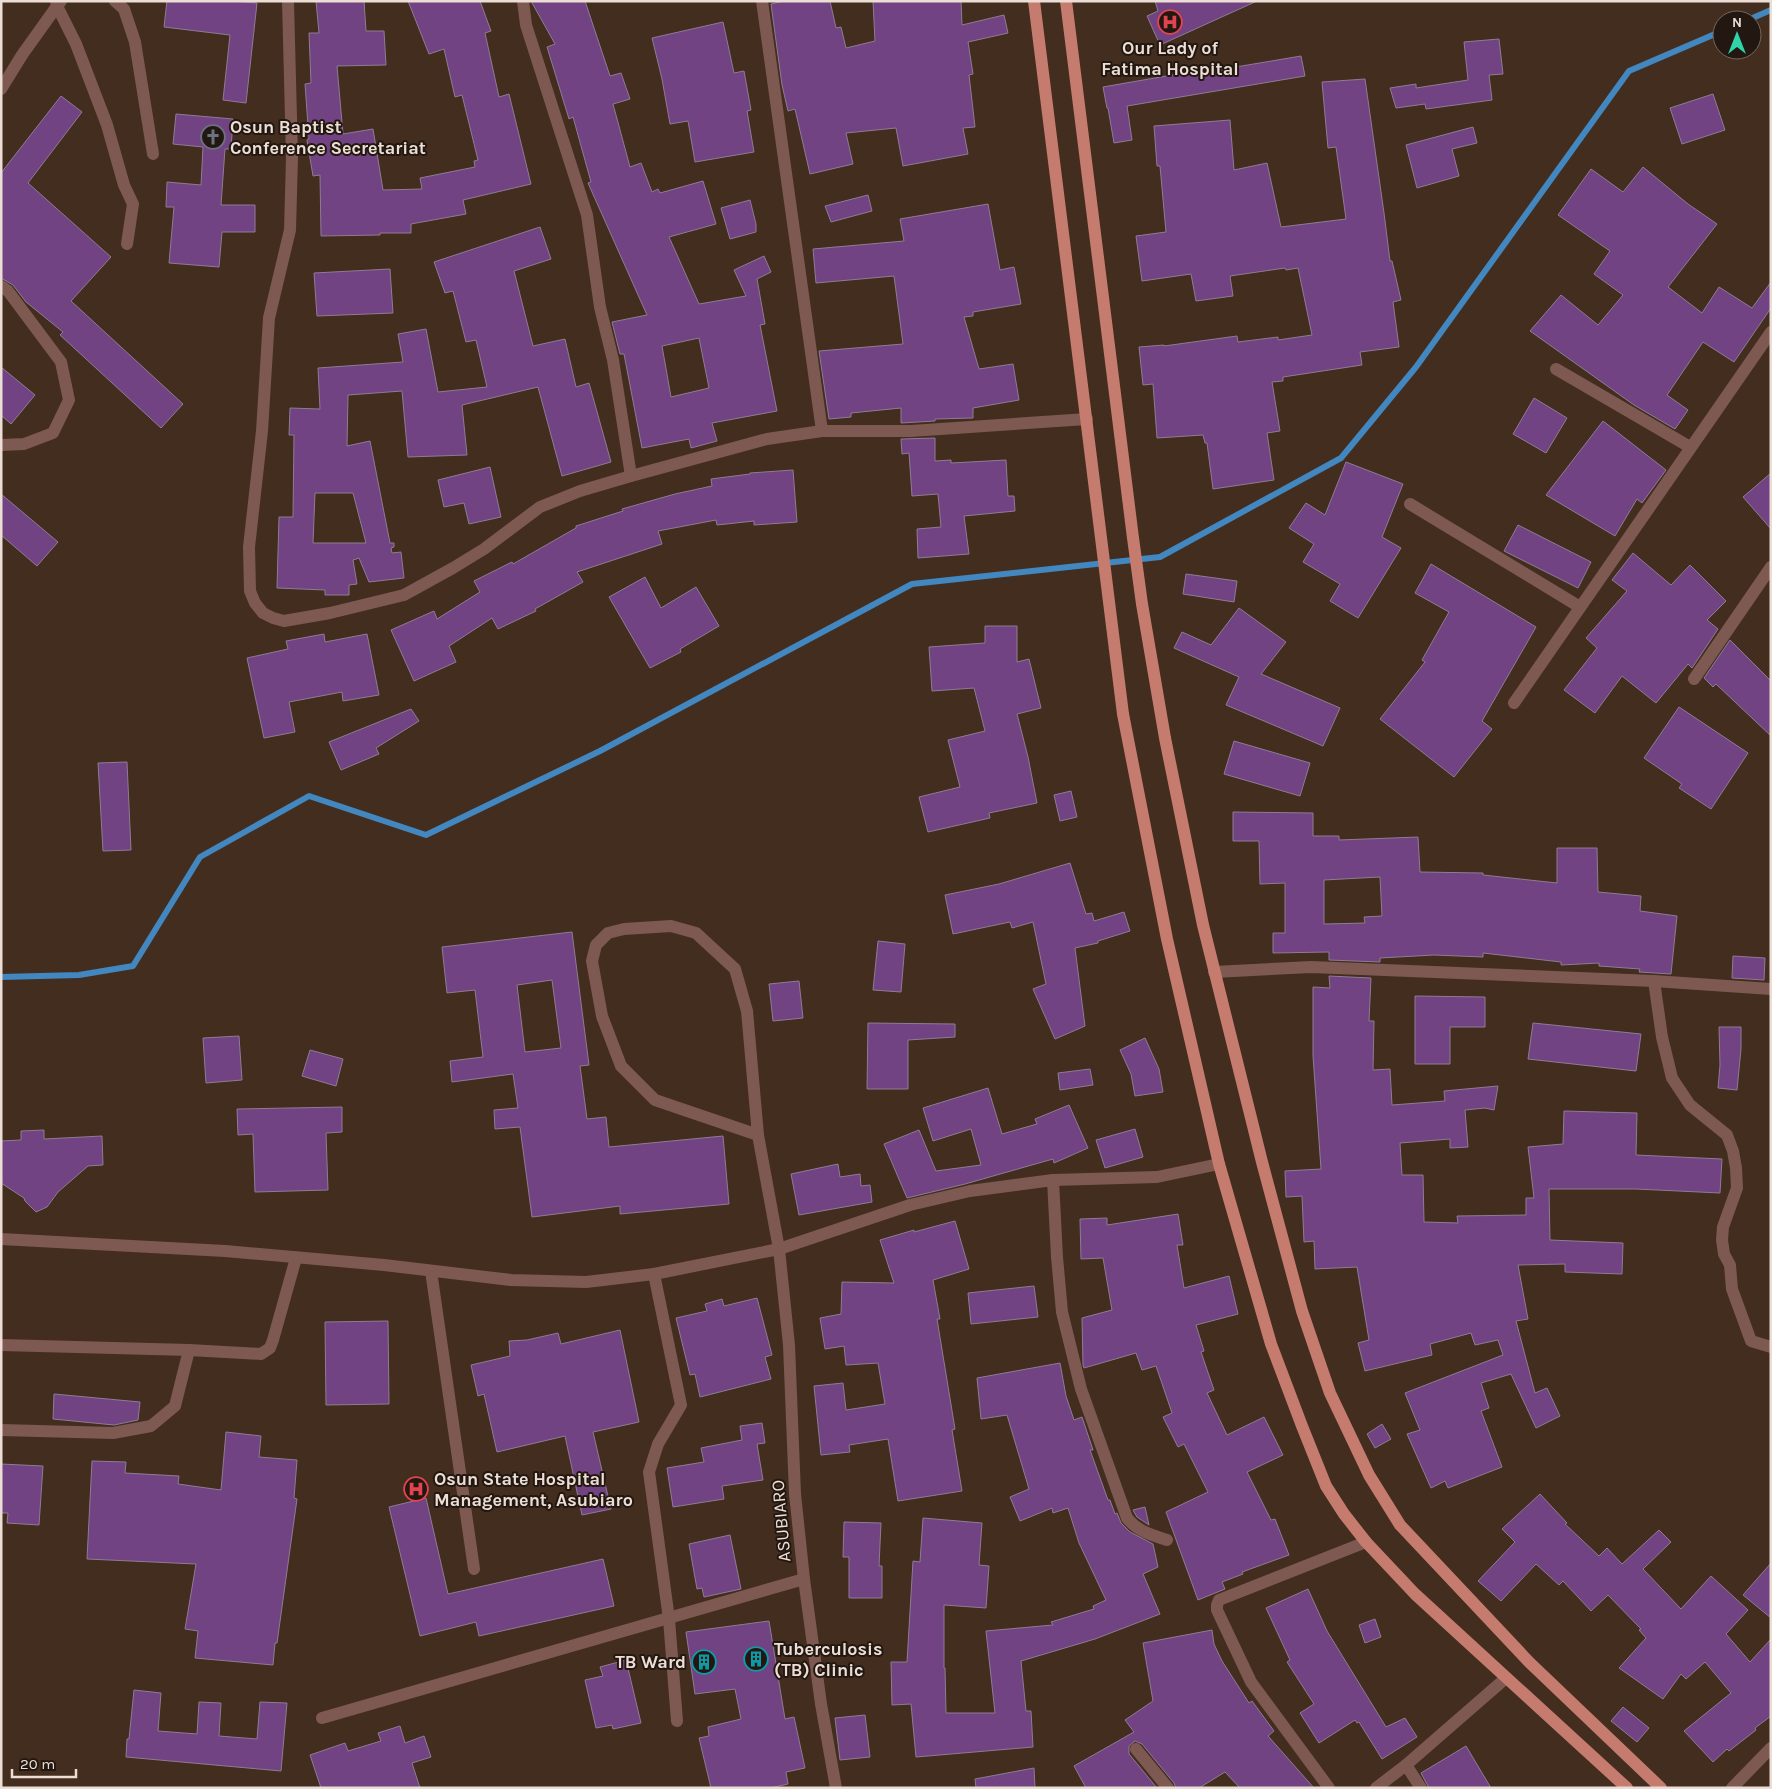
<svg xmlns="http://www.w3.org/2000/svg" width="1772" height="1789" viewBox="0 0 1772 1789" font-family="Karla,sans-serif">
<rect width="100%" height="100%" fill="#432d1e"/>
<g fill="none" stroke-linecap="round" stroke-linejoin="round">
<!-- stream -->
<g stroke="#4287bf" stroke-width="6">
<path d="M1748,20L1771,10"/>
<path d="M1,977L79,975L133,966L200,857L309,796L426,835L600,751L912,584L1160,557L1341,458L1416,367L1629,71L1722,31"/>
</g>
</g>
<!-- building -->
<g fill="#724382" stroke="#8d7c94" fill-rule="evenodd">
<path d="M167,1H233L257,3L246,103L223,100L230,35L164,27Z"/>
<path d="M316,1H364L366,31H384L386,65L337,66L343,134L373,129L383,190L422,189L420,178L475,167L474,161L478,160L462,95L455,97L444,49L429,54L408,1H480L491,31L485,33L499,97L509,94L531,184L463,200L466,214L411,224V233H380V235L321,236L320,175L313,176L307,140L309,139L305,84L311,83L309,33H319Z"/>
<path d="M531,1H585L610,76L621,73L630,99L613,104L630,167L641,163L652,192L658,189L660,193L703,181L716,224L669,237L699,304L746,296L734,270L764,256L771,272L757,279L765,324L760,325L777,411L712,423L717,441L691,448L689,439L642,448L624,354H620L612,322L647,315L588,183L591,182L573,117L569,119L547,47L555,44ZM699,338L709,388L671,397L662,346Z"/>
<path d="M784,1H830L836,28L841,27L846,48L875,41L873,1H961L962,25L1004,15L1008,33L968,42L973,74L969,75L975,127L963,128L968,154L903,166L896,128L846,133L853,164L810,174L795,109L788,111L782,85L771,4Z"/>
<path d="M1155,1H1257L1160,45L1147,16L1158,11Z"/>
<path d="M723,22L734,73L744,71L751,110L747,111L754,152L695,162L688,121L670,124L662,79L652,38Z"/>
<path d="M1499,39L1503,74L1489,75L1492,100L1426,109L1425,104L1396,108L1390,88L1416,84V88L1468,80L1464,42Z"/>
<path d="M1301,56L1305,76L1127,106L1132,140L1114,143L1108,108H1107L1103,87L1212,68V71Z"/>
<path d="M1365,79L1384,213L1390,261H1392L1401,300L1393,302L1399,347L1360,352L1362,365L1283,377V381L1272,382L1280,431L1267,433L1274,480L1213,489L1207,443H1205L1203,435L1157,438L1153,384L1143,385L1139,347L1164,345V346L1237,336L1238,342L1278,337V340L1312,335L1298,268L1286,270L1285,268L1230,276L1233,296L1196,301L1191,274L1142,281L1136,236L1166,232L1160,166H1157L1154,126L1230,120L1234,170L1267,163L1281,227L1346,219L1336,147L1328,148L1322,82Z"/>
<path d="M1713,94L1725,130L1682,144L1670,108Z"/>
<path d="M61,96L82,112L28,183L111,257L71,301L183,404L161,428L60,335L63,332L26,302L13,285L1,278V173Z"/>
<path d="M176,114L233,119L231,149H225L221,205H255V232H222L219,267L169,263L174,207H166L167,182L201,185L203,147L173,144Z"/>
<path d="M1473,127L1477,143L1452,149L1459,176L1417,188L1406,145Z"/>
<path d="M1643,167L1688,204L1717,224L1668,287L1702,313L1719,287L1752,308L1771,282V308L1734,362L1703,342L1667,395L1688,410L1675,429L1634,405L1530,331L1561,295L1598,325L1623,295L1594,274L1610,251L1558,215L1591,169L1623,192Z"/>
<path d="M868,195L872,211L831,222L825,206Z"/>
<path d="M750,200L756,224V232L730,239L721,208Z"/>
<path d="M988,204L1000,270L1014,267L1021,304L973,312V316L964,317L979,369L1013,364L1019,400L973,408V418L935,419V421L901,423V408L851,413V417L829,419L819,351L903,344L894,276L816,283L813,249L904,241L900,219Z"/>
<path d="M540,227L551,259L514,271L533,346L565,339L576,387L589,383L611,462L562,476L538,387L462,405L467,455L408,457L402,391L348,395L347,446L370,441L390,543H394V547L391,548L392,553L401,552L404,578L369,582L359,558L353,560L357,584L349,585V595H325V590L277,588L279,517H293L294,435H289L290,408L320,409L318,368L403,362L398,334L426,329L438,392L487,387L476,340L466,342L453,291L445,293L434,262ZM315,493H353L366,543H313Z"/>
<path d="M390,269L393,313L317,316L314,273Z"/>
<path d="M1,367L35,395L11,424L1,415Z"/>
<path d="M1534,398L1567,418L1546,453L1513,434Z"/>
<path d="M1603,421L1666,470L1642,503L1637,499L1615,536L1546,495Z"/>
<path d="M935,438V461L951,460V463L1006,460L1008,496H1014L1015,511L964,516L969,554L918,558L917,529L941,527L938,494L912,496L909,453L902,454L901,439Z"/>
<path d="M1346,462L1403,484L1382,537L1401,548L1358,618L1330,601L1340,584L1303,562L1314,544L1289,528L1306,503L1325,515Z"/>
<path d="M490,467L501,517L469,524L464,503L444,507L438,480Z"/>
<path d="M793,470L797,522L754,525V521L717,525L716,520L658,531L662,544L577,572L583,582L535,609L536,611L498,629L492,618L449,646L456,662L414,681L391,630L434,611L437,619L480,592L474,581L512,562L513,564L576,528V526L623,511L622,509L675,494L712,486L711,479L750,474V473Z"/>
<path d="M1771,473V529L1743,497Z"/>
<path d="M1,494L58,542L37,566L1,535Z"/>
<path d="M1518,525L1591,562L1578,588L1504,551Z"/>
<path d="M1633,553L1671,585L1690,565L1726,601L1707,620L1718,629L1692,668L1688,664L1656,703L1622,676L1595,713L1564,690L1597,648L1586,638L1627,591L1612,580Z"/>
<path d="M1431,564L1536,627L1482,721L1492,729L1454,777L1380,719L1425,662L1422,660L1449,612L1415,593Z"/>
<path d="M1186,574L1237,581L1234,602L1183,594Z"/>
<path d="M645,577L661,608L696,587L719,626L680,649L681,652L650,668L609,597Z"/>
<path d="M1239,608L1286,642L1261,674L1340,708L1323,746L1226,705L1239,677L1174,648L1182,632L1211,645Z"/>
<path d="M985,626H1017V662L1029,659L1041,708L1017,714L1028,757L1037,803L989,813L990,818L928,832L919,797L960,787L948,740L985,731L974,688L932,691L929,647L985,643Z"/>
<path d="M324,634L325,642L367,634L379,695L343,701L342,692L289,702L295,732L264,738L247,658L288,649L286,641Z"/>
<path d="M1730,640L1771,681V736L1716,684L1713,687L1704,678Z"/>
<path d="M1679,707L1748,753L1711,809L1679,788L1682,784L1644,758Z"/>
<path d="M411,709L419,721L376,748L379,754L341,770L329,742Z"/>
<path d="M1234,741L1310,763L1300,796L1224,774Z"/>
<path d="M127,762L131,850L103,851L98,763Z"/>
<path d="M1071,791L1077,817L1060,821L1054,795Z"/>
<path d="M1233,812L1313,813V836H1339V840L1418,837L1420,872L1483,873V875L1557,883V848H1597L1598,892L1641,896L1640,911L1677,916L1671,974L1639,972L1640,969L1599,966V963L1561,965V962L1483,953V957L1434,955L1380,958V962L1329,960V952L1273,953V933H1285V883L1260,884L1259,841H1233ZM1380,877L1382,916L1364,917L1365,923L1324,924V880Z"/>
<path d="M1070,863L1086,914L1092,913L1094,921L1124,912L1130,931L1098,941V943L1075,948L1085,1026L1055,1039L1033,989L1046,984L1033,922L1012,928L1010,922L953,934L945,895L999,884Z"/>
<path d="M572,932L589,1065L580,1066L587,1119L606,1117L609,1147L723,1136L729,1204L620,1214V1206L532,1217L520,1127L495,1129L494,1110L518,1108L513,1074L452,1082L450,1061L483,1057L475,990L447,993L442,947ZM552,980L561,1048L525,1052L517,985Z"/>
<path d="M878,941L905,944L901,992L873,990Z"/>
<path d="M1733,956L1765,958L1764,980L1732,978Z"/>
<path d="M1329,976L1371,978L1369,1021H1374L1373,1070L1390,1069L1392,1105L1445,1101L1444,1091L1498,1086L1494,1110L1485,1108L1465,1110L1468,1147L1450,1148V1139L1400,1143L1402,1175H1423L1424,1222L1458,1223L1457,1216L1526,1215V1198H1534L1528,1147L1563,1144L1564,1111L1637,1113L1636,1155L1722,1159L1720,1193L1636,1189H1549L1550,1240L1623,1243L1622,1274L1565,1272V1264L1518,1265L1528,1319L1516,1321L1535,1393L1547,1388L1560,1416L1536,1428L1511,1374L1481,1383L1489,1408L1481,1411L1502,1467L1448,1488L1445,1481L1431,1488L1407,1434L1420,1430L1405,1393L1503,1355L1498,1340L1475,1345L1471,1333L1430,1344L1432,1355L1365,1371L1358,1343L1369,1340L1357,1267L1315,1269L1314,1241L1304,1242L1302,1196L1286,1197L1285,1171L1321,1169L1313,1056V987L1330,988Z"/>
<path d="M799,981L803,1018L773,1021L769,984Z"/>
<path d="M1415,996L1485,997V1027H1450V1064H1415Z"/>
<path d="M868,1023L955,1024V1037L908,1040V1089H867Z"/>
<path d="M1533,1023L1641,1034L1636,1071L1528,1059Z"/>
<path d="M1719,1027H1741V1049L1737,1090L1718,1088L1720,1065Z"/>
<path d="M239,1036L242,1080L206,1083L203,1038Z"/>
<path d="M1145,1038L1159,1069L1163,1092L1135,1096L1131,1074L1120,1050Z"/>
<path d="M310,1050L343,1059L336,1086L302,1076Z"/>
<path d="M1090,1069L1093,1085L1060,1090L1058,1073Z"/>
<path d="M988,1088L1002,1134L1037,1124L1035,1119L1069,1105L1088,1148L1054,1163L1053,1159L965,1184L907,1198L884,1144L919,1130L936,1171L981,1165L971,1129L933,1141L923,1108Z"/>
<path d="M342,1107V1132L326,1133L328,1190L255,1192L253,1134L238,1135L237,1109Z"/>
<path d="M1135,1129L1143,1157L1105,1168L1096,1140Z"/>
<path d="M44,1130V1139L102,1136L103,1165L88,1166L58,1192L47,1207L36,1212L25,1201L24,1198L1,1183V1141L21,1140V1131Z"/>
<path d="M838,1164L840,1177L860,1174L861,1186L870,1185L872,1202L799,1215L791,1174Z"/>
<path d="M1178,1214L1183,1245H1177L1184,1288L1229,1276L1238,1314L1196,1325L1204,1351L1201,1352L1214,1390L1207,1393L1227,1435L1264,1417L1283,1455L1247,1472L1271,1520L1275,1519L1289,1555L1242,1572L1243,1574L1222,1582L1225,1589L1198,1600L1166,1512L1208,1492L1184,1444L1178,1447L1163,1417L1172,1413L1156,1366L1142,1370L1136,1353L1084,1368L1083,1365L1082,1318L1112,1310L1103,1258L1081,1259L1080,1219L1107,1218V1225Z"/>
<path d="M955,1221L969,1269L933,1280L940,1319H937L955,1429L952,1430L962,1491L898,1501L888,1439L849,1445L850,1452L821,1455L814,1386L843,1383L846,1410L885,1404L878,1363L846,1365L844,1346L825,1349L820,1318L841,1314L842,1282L894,1283L880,1240L914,1230V1232Z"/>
<path d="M1034,1286L1038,1317L971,1324L968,1293Z"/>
<path d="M757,1298L772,1355L765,1357L771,1379L700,1397L695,1374L690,1375L676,1318L707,1311L705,1304L722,1299L724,1306Z"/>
<path d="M388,1321L389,1404L326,1405L325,1322Z"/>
<path d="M620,1330L639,1422L593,1432L611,1509L582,1515L565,1436L497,1452L484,1394L478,1396L471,1365L510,1356L509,1341L527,1340L558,1333L561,1344Z"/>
<path d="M1060,1363L1066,1396L1074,1420L1082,1417L1093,1450H1090L1108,1500H1110L1115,1514L1117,1513L1121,1523L1130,1532L1153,1544L1158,1567L1143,1574L1160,1614L1095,1639L1021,1661L1026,1711H1031L1033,1747L916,1757L911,1704L892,1705L891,1662H907L913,1561L920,1562L923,1518L982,1523L979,1565L989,1566L986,1608L944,1605V1668H945L946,1713H995L986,1631L1053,1625L1051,1622L1094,1609L1093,1606L1106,1600L1079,1543L1068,1508L1053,1513L1052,1508L1020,1521L1010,1497L1029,1489L1007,1415L981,1419L977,1378Z"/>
<path d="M54,1394L140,1402L138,1420L114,1425L53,1419Z"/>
<path d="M762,1423L765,1443L757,1444L763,1480L722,1486L724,1499L673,1507L667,1468L704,1462L701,1448L742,1440L740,1426Z"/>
<path d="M1382,1424L1391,1439L1375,1448L1367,1434Z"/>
<path d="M226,1432L261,1436L259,1457L297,1460L294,1498L297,1499L277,1643H275L273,1665L195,1658L198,1631L185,1629L196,1564L87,1559L92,1461L126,1462L125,1473L179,1476L178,1484L221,1490Z"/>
<path d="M1,1464L43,1466L39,1525L7,1523L8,1513H1Z"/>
<path d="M1540,1494L1567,1523L1565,1524L1599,1556L1607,1548L1622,1564L1659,1530L1671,1542L1643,1569L1681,1609L1711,1576L1748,1610L1726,1634L1750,1662L1771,1639V1716L1755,1728L1756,1730L1729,1751L1727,1749L1713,1762L1684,1731L1731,1693L1705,1662L1686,1679L1681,1674L1663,1699L1619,1668L1646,1638L1639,1630L1641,1629L1608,1595L1591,1611L1563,1581L1559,1585L1536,1564L1501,1601L1478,1581L1515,1542L1502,1529Z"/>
<path d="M426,1498L448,1594L603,1559L614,1606L479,1636L476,1622L420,1636L389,1507Z"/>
<path d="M1145,1507L1149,1525L1137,1517L1133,1510Z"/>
<path d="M844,1522L881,1523L879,1566H882V1598H849V1557H843Z"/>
<path d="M730,1535L741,1589L704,1597L702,1588L697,1589L689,1544Z"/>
<path d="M1771,1563V1618L1743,1595Z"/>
<path d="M1308,1589L1327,1631L1386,1727L1405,1718L1417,1737L1382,1759L1359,1722L1357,1723L1355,1720L1319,1743L1300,1713L1314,1704L1287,1662L1290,1660L1266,1608Z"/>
<path d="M1375,1619L1381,1637L1365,1643L1359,1625Z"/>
<path d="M769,1621L785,1719L794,1717L805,1768L786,1772L788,1784L770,1788H711L699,1738L709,1736L708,1727L741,1719L735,1689L695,1694L686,1632Z"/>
<path d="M1212,1630L1214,1644L1222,1661L1249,1703L1252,1701L1274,1731L1268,1736L1314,1788H1240L1225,1772L1199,1788H1176L1174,1783L1142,1744L1135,1741L1129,1746V1754L1157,1788H1086L1074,1766L1134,1732L1125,1720L1153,1701L1143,1643Z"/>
<path d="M626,1660L641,1723L613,1729L612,1725L596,1728L585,1680L603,1676L600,1667Z"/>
<path d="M134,1690L161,1693L158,1731L197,1734L199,1702L221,1703L219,1736L257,1739L260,1702L287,1703L281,1771L126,1757L127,1739H129Z"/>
<path d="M1623,1707L1649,1728L1637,1742L1611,1721Z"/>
<path d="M865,1715L870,1757L840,1760L835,1718Z"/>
<path d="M400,1726L405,1743L424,1736L431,1757L412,1763L420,1788H321L310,1755L345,1743L348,1751L381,1741L378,1733Z"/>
<path d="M1466,1746L1491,1788H1429L1421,1773Z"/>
<path d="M1034,1768L1035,1788H976L975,1779Z"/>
</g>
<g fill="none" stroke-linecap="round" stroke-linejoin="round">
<!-- lane -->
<g stroke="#7d5952" stroke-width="12">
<path d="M758,1135L655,1100L621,1066L602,1016L592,961L596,945L608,933L624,929L671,926L696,933L735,969L747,1011L758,1135L779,1249L789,1345L795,1494L804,1579L821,1704L836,1788"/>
<path d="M431,1271L474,1569"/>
<path d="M654,1274L681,1405L658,1444L649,1472L669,1619L677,1721"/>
<path d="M1,1345L189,1350L261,1354L270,1348L273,1340L296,1258"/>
<path d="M1,1430L113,1433L151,1426L175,1406L189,1350"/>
<path d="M322,1718L804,1579"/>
</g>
<!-- street -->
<g stroke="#7d5952" stroke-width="12">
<path d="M61,1L57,6L76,44L107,125L124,185L133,204L127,244"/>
<path d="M115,1L124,9L135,42L153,154"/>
<path d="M288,1L292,157L290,230L269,318L262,431L249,547L250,591L255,603L263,613L273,618L284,621L330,613L404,595L453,568L484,549L540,507L580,491L631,476L767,439L822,431H911L1087,419"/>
<path d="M523,1L526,25L587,215L600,307L613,360L631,476"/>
<path d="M762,1L822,431"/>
<path d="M1,89L22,55L57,6L56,1"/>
<path d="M1,286L8,291L61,362L69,400L53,433L24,444L1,445"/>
<path d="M1556,369L1690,447"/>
<path d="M1410,504L1580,607"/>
<path d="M1694,679L1771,567"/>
<path d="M1514,703L1771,332"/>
<path d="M1214,972L1311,967L1654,981L1771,989"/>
<path d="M1654,981L1662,1037L1672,1078L1690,1105L1727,1135L1733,1151L1736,1168L1737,1188L1723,1227L1722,1240L1724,1254L1730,1265L1732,1289L1751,1341L1771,1347"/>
<path d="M1053,1180L1057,1257L1062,1312L1081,1389L1127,1518C1137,1531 1151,1535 1167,1540"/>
<path d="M1,1239L225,1251L384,1265L511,1280L586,1282L654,1274L779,1249L910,1205L970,1191L1053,1180L1157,1177L1219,1164"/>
<path d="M1136,1749L1168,1788"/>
<path d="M1406,1765L1421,1788"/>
<path d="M1329,1788L1251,1682L1217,1610V1605L1219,1600L1366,1542"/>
<path d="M1376,1788L1406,1765L1506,1678"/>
<path d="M1732,1788L1771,1748"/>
</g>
<!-- primary -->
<g stroke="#c57c6f" stroke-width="12">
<path d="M1034,1L1123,714L1167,939L1219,1164L1271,1344L1302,1426L1326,1486L1344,1514L1366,1542L1415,1594L1627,1788"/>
<path d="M1066,1L1133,538L1142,604L1165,738L1203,925L1262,1162L1302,1311L1330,1393L1369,1475L1400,1525L1529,1662L1661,1788"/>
</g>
</g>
<!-- icons -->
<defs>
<g id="hospital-ring" transform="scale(1.25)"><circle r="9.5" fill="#221811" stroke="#e0444e" stroke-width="1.5"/><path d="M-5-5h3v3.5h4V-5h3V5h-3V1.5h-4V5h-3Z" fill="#e0444e"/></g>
<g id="church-ring" transform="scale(1.25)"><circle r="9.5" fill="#221811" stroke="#6b7280" stroke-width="1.5"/><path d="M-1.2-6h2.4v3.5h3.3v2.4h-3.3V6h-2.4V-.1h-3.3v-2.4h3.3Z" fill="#6b7280"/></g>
<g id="building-ring" transform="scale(1.25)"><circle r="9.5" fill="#221811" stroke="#0f9aa8" stroke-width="1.5"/><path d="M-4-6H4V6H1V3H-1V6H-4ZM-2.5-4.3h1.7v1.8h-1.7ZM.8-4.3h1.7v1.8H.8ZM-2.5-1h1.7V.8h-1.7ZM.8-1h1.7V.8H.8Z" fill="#0f9aa8"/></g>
</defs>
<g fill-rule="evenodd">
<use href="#hospital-ring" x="1170" y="22"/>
<use href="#church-ring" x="213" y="137"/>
<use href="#hospital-ring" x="416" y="1489"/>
<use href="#building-ring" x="756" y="1659"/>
<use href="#building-ring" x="704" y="1662"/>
</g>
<g text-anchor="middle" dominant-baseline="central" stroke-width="4" stroke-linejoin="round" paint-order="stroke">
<!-- poi labels -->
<g font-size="18" font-weight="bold" fill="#edded5" stroke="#221811" text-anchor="start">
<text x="1170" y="48" text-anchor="middle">Our Lady of<tspan x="1170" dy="21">Fatima Hospital</tspan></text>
<text x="230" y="127">Osun Baptist<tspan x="230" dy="21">Conference Secretariat</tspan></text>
<text x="434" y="1479">Osun State Hospital<tspan x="434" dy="21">Management, Asubiaro</tspan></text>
<text x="774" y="1649">Tuberculosis<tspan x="774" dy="21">(TB) Clinic</tspan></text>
<text x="686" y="1662" text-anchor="end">TB Ward</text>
</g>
<!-- street labels -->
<g font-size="18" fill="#edded5" stroke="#221811">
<text transform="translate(781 1521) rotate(-95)">ASUBIARO</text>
</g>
</g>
<!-- border -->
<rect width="1772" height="1789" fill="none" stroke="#edded5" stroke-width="5"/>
<!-- north arrow -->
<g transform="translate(1737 35)"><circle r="24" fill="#221811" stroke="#73675f"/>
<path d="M0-4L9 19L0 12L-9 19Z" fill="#31d4a9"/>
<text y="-8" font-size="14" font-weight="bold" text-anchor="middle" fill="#edded5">N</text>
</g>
<!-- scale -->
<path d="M12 1769v8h64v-8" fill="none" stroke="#edded5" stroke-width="2.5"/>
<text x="20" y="1769" font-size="15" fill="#edded5" stroke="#221811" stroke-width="4" paint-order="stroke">20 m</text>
</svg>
